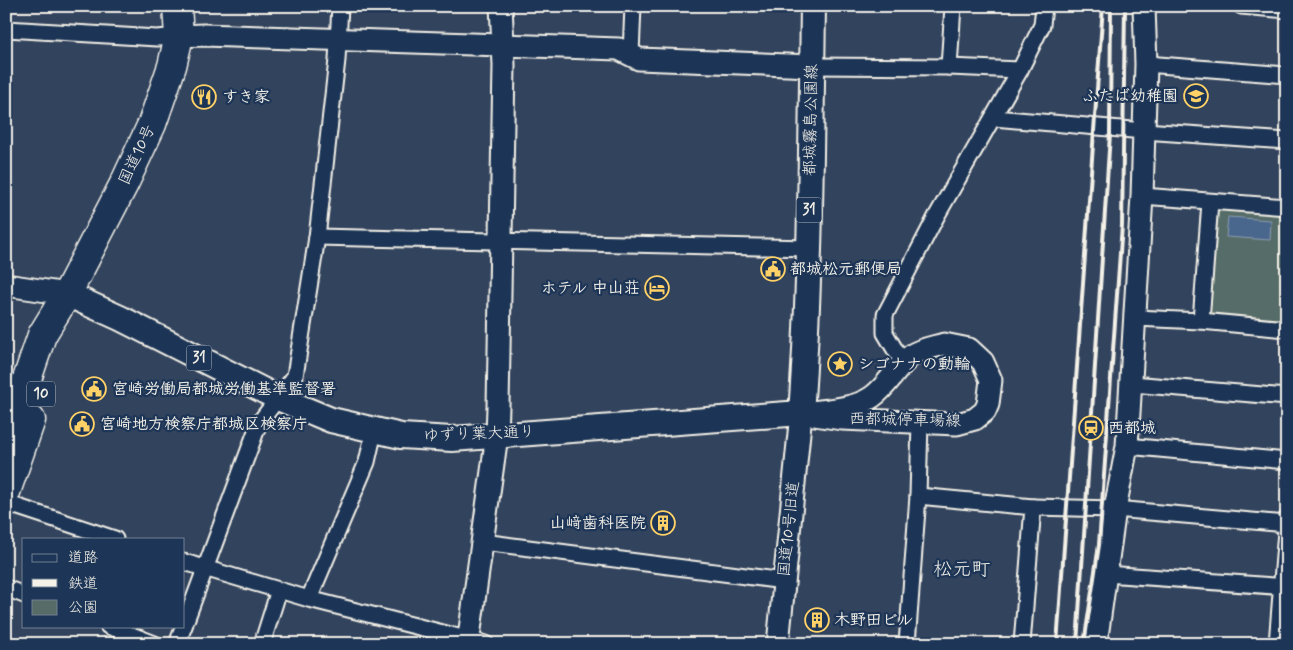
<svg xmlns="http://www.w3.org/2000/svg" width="1293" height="650" viewBox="0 0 1293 650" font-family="Mynerve,'Klee One',sans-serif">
<rect width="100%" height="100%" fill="#32435d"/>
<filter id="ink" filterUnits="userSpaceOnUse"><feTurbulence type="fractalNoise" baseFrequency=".02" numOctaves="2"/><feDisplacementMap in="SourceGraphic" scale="10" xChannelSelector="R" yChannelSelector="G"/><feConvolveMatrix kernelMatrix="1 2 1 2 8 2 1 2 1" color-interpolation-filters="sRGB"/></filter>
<g filter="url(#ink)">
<!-- green -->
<path fill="#576c67" stroke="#a6aea8" d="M1210,202L1287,207V329L1201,321Z"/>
<!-- water -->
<path fill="#48668d" stroke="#8d9eb1" d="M1228,217L1271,220L1270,240L1226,237Z"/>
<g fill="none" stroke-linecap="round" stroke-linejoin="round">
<!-- street casing -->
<g stroke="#f4f1e8" stroke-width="19">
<g id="street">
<path d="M1241,6L1287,10"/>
<path d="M6,29L157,38L179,36"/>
<path d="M631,54L633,6"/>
<path d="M1146,64L1287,75"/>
<path d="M812,66L949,67L1020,70"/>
<path d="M949,67L953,6"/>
<path d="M994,118L1144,131L1287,141"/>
<path d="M1142,196L1287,207"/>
<path d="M317,237L808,248"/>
<path d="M1135,318L1201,321L1287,329"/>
<path d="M1201,321L1210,202"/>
<path d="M903,363L885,333V315L936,217L1020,70L1042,25L1044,6"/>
<path d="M1132,384L1287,397"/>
<path d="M1127,446L1287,461"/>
<path d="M918,496L1033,507L1022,644"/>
<path d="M6,503L115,539"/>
<path d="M1033,507L1115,509L1287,524"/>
<path d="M483,542L784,581"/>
<path d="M184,562L309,599L486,644"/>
<path d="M1106,574L1287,587"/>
<path d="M6,588L24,595"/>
<path d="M309,599L367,462L374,431"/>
<path d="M108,626L155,644"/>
<path d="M184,626L259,423L295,376L317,237L337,60L340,6"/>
<path d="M177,644L184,626"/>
<path d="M262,644L279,590"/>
<path d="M907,644L918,496L920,422"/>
<path d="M1277,644L1287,518"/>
</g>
</g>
<!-- secondary casing -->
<g stroke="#f4f1e8" stroke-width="25">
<g id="secondary">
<path d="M179,36L204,35L619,49L639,59L812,66"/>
<path d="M6,285L67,294"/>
<path d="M944,344L969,349L983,362L991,380L988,404L985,411L975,419L957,424L842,419L801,413C824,410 853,410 872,397C888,386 896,367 912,355C920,349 934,347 944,344Z"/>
<path d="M468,644L497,435L498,407L504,65L501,6"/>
<path d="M778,644L801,413"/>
<path d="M1096,644L1115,509L1127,446L1142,196L1146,64L1144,6"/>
</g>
</g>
<!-- primary casing -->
<g stroke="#f4f1e8" stroke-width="28">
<path id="primary" d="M67,294L120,318L278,398L331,420L401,436L452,439L801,413C811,278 811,142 813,6"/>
</g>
<!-- highway casing -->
<g stroke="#f4f1e8" stroke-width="31">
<g id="highway">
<path d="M6,441L42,335L67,294L125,182L152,124L172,66L179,36L177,6"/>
<path d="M6,492L31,420"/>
</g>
</g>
<!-- street -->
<use href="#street" stroke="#1d3557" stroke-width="15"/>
<!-- secondary -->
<use href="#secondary" stroke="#1d3557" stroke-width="21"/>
<!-- primary -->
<use href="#primary" stroke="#1d3557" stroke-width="24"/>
<!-- highway -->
<use href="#highway" stroke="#1d3557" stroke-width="28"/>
<!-- rail -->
<g stroke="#f4f1e8" stroke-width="4">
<path d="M1057,644L1103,6"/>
<path d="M1077,644L1110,134L1111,6"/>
<path d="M1084,644L1099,545L1122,225L1125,6"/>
</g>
</g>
</g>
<!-- icons -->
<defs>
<g id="school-ring" transform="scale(1.25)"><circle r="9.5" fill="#1d3557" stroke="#ffd166" stroke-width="1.5"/><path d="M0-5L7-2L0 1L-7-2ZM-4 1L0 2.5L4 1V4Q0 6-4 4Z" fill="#ffd166"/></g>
<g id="restaurant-ring" transform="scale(1.25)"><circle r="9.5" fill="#1d3557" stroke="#ffd166" stroke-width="1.5"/><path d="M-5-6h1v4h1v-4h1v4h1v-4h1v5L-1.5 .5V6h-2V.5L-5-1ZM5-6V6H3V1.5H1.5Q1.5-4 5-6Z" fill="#ffd166"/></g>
<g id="civic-ring" transform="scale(1.25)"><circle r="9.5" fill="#1d3557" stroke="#ffd166" stroke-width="1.5"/><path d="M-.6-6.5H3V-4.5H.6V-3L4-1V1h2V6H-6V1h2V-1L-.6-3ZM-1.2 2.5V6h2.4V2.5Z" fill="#ffd166"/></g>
<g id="hotel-ring" transform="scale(1.25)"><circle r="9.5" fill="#1d3557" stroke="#ffd166" stroke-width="1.5"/><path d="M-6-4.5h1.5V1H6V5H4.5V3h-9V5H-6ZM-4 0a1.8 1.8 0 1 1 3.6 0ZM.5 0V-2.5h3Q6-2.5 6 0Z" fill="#ffd166"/></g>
<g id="sight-ring" transform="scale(1.25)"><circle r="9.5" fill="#1d3557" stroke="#ffd166" stroke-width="1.5"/><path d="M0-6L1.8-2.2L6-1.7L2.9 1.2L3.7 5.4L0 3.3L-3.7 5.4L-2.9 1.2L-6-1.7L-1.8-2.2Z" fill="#ffd166"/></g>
<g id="station-ring" transform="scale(1.25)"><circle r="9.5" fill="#1d3557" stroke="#ffd166" stroke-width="1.5"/><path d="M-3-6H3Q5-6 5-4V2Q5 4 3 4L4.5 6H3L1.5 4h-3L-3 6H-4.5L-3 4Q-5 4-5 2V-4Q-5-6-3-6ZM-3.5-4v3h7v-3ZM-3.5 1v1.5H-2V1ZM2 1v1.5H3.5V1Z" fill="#ffd166"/></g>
<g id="building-ring" transform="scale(1.25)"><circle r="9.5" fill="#1d3557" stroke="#ffd166" stroke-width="1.5"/><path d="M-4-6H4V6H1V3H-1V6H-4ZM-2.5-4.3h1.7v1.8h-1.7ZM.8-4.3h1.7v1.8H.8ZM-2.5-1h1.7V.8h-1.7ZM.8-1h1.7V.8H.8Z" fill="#ffd166"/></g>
</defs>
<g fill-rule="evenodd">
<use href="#school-ring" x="1196" y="96"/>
<use href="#restaurant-ring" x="204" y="97"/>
<use href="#civic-ring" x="773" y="269"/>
<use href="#hotel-ring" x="657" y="288"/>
<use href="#sight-ring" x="840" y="364"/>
<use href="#civic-ring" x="94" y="389"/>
<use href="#civic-ring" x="82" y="424"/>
<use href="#station-ring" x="1091" y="428"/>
<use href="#building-ring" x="663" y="523"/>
<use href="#building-ring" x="817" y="620"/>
</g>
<g text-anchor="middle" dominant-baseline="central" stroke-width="4.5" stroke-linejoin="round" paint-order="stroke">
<!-- shield labels -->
<g fill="#1d3557" stroke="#b4b9bc" stroke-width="1">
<rect x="796.5" y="197.5" width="25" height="25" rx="4"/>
<rect x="186.5" y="345.5" width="25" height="25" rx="4"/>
<rect x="27" y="381.5" width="28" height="25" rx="4"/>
</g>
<g font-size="15" font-weight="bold" fill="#f4f1e8">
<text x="809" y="210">31</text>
<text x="199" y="358">31</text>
<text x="41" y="394">10</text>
</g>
<!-- poi labels -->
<g font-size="16" font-weight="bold" fill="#f4f1e8" stroke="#1d3557" text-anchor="start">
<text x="1178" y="96" text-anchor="end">ふたば幼稚園</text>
<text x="222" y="97">すき家</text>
<text x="790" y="269">都城松元郵便局</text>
<text x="640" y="288" text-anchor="end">ホテル 中山荘</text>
<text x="858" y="364">シゴナナの動輪</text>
<text x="112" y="389">宮崎労働局都城労働基準監督署</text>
<text x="100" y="424">宮崎地方検察庁都城区検察庁</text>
<text x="1108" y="428">西都城</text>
<text x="646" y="523" text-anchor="end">山﨑歯科医院</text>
<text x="834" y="620">木野田ビル</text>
</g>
<!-- street labels -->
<g font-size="16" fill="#f4f1e8" stroke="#1d3557">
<text transform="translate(811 120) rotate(-89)">都城霧島公園線</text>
<text transform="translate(137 155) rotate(-65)">国道10号</text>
<text transform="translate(905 420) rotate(1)">西都城停車場線</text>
<text transform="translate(479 434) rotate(-2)">ゆずり葉大通り</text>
<text transform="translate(789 529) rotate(-84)">国道10号旧道</text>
</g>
<!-- quarter labels -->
<g font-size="19" fill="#f4f1e8" stroke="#1d3557">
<text x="962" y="569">松元町</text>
</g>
</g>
<!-- margin -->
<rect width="1293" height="650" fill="none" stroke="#1d3557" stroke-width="25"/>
<rect x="12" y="12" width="1268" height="625" fill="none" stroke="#f4f1e8" stroke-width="2" filter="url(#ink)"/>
<!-- legend -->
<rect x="22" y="538" width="162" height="90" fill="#1d3557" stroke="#738091"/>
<rect x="32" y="554" width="25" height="8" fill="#1d3557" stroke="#738091"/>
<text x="68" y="562" font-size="15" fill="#f4f1e8">道路</text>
<rect x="32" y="579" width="25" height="8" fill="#f4f1e8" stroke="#738091"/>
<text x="68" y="588" font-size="15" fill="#f4f1e8">鉄道</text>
<rect x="32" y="600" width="25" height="15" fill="#576c67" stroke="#738091"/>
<text x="68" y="612" font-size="15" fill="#f4f1e8">公園</text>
</svg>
